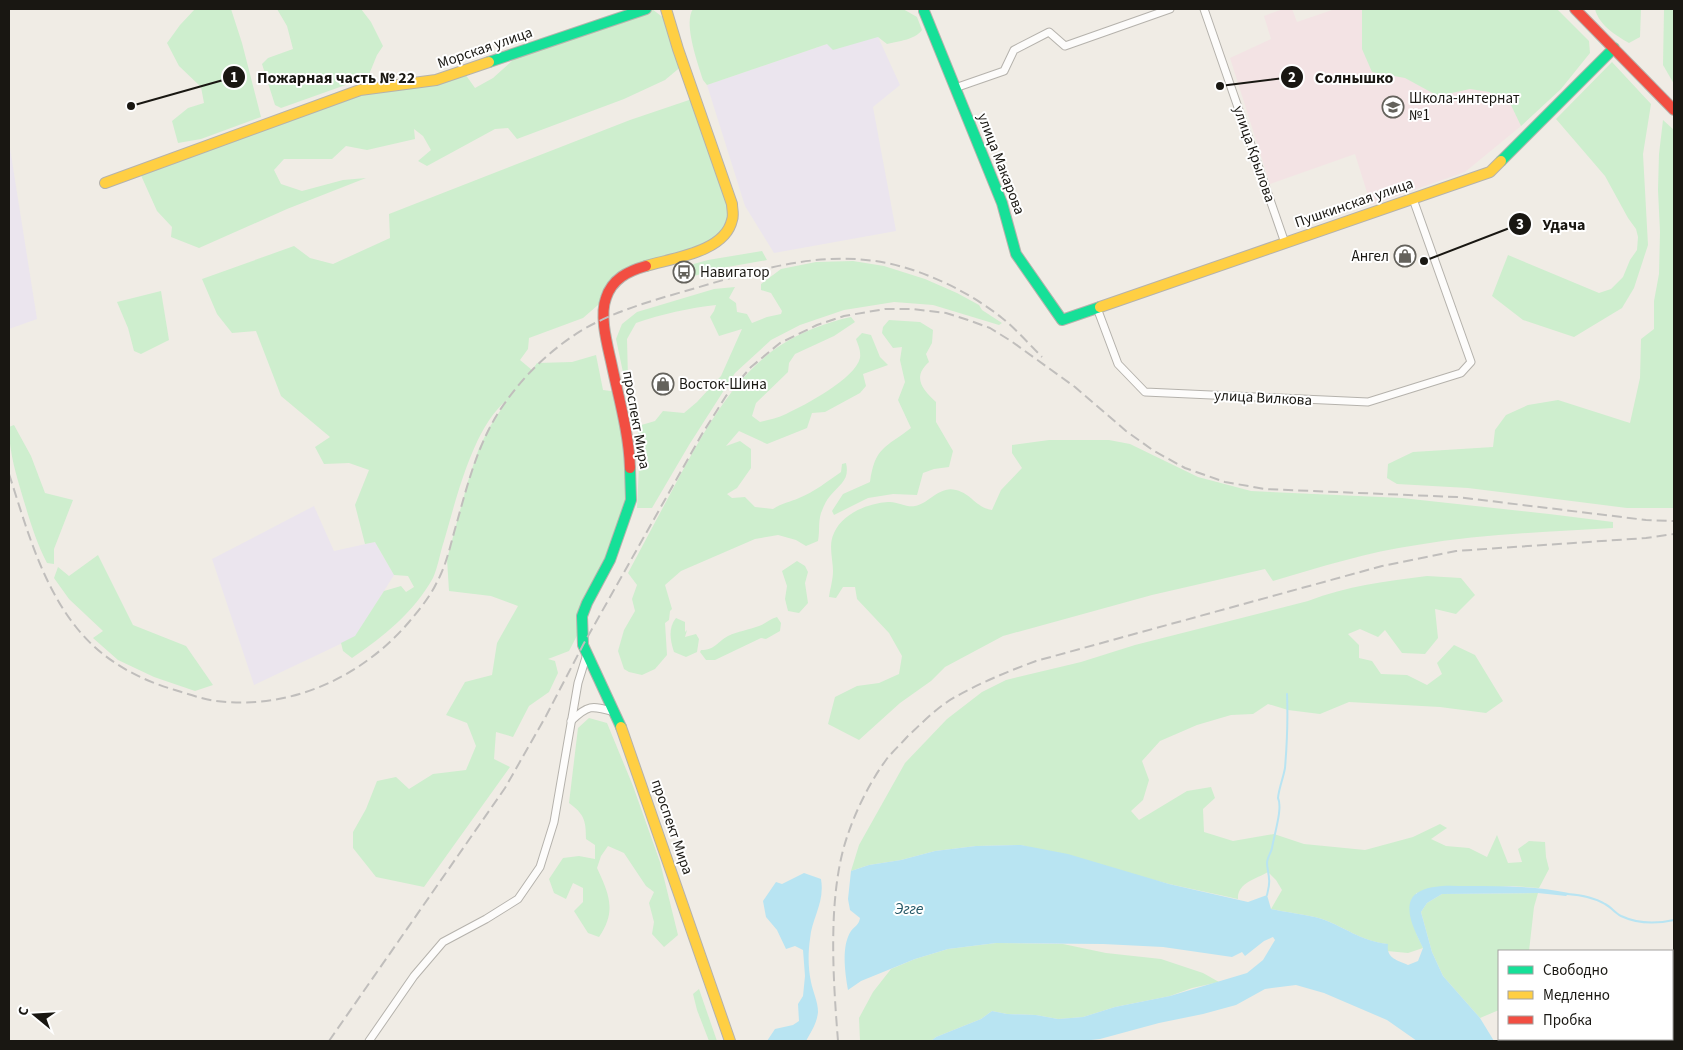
<svg xmlns="http://www.w3.org/2000/svg" width="1683" height="1050" viewBox="0 0 1683 1050" font-family="'Source Sans 3',sans-serif">
<rect width="100%" height="100%" fill="#f0ece5"/>
<!-- industrial -->
<g fill="#ebe5ee">
<path d="M874,28L900,85L873,107L896,231L774,253L745,206L707,85Z"/>
<path d="M9,142L37,319L9,329Z"/>
<path d="M314,506L334,551L375,542L394,575L355,637L254,685L212,559Z"/>
</g>
<!-- education -->
<path fill="#f3e3e4" d="M1283,9H1292L1297,22L1335,9H1532L1545,103L1521,126L1465,172L1371,205L1355,154L1270,184L1230,58L1271,39L1264,16Z"/>
<!-- green -->
<g fill="#ceeece">
<path d="M195,9H231L242,43L261,117L201,139L178,143L172,121L188,108L204,103L201,87L179,66L167,43L180,25Z"/>
<path d="M277,9H361L371,22L383,46L377,55L368,77L281,108L275,105L262,64L268,58L293,49L287,26Z"/>
<path d="M646,9H652L669,22L683,65L665,80L624,99L517,139L508,128L495,129L427,166L418,161L431,150L423,136L414,129L415,139L367,150L346,146L332,159H284L274,170L281,184L302,191L343,180L366,178L287,209L199,248L171,237L172,227L157,211L139,171L360,90L463,71L475,88L493,78L524,50Z"/>
<path d="M693,9H903L917,17L922,30C915,40 898,41 887,44L878,37L833,50L827,44L707,85L703,80C698,64 683,23 693,9Z"/>
<path d="M1362,9H1557L1589,41L1590,53L1561,89L1521,126L1510,103L1489,92L1470,89L1438,96L1405,78L1372,72L1362,49Z"/>
<path d="M1595,9H1641L1640,37L1629,43C1615,35 1599,25 1595,9Z"/>
<path d="M1664,9H1674V84L1663,65Z"/>
<path d="M1612,62L1651,104L1643,154L1648,245L1634,288L1622,308L1574,337L1523,320L1492,296L1508,255L1599,293L1611,289L1623,277L1630,260L1637,250L1638,237L1636,229L1628,218L1605,176L1556,119Z"/>
<path d="M695,98L733,218L720,240L633,270L605,299L583,318L529,338L528,349L520,360L532,370L537,363L572,362L596,355L603,390L618,392L632,487L582,626L569,651L548,659L555,661L558,673L549,692L529,706L513,737L496,732L494,759L510,767L424,887L376,877L353,848V832L366,809L377,781L396,777L409,789L433,774L466,770L476,746L467,723L446,715L465,682L492,675L497,643L518,606L491,596L449,591L447,559L468,481L479,448L489,428L507,400C473,427 456,500 444,541C440,553 438,567 433,578C414,612 383,637 352,658L343,651L341,643L355,636L384,591L401,586L406,592L414,587L408,576L394,575L375,542L365,544L355,505L369,470L349,463L324,464L315,447L330,437L281,396L256,331L232,333L217,314L202,279L294,246L310,258L333,264L390,238L389,214L630,120Z"/>
<path d="M1663,120L1674,130V508H1627L1468,488L1397,484L1387,478L1388,464L1413,452L1493,447L1495,430L1506,415L1528,405L1558,400L1630,423L1640,378L1641,339L1654,329V301L1659,274L1660,232L1658,190L1659,154Z"/>
<path d="M762,251L767,260L722,268L694,276L690,265L708,260Z"/>
<path d="M853,261L884,266L925,279L957,293L979,305L982,310L1002,323L999,325L933,305L894,302L844,310L800,325L771,340L735,373L689,445L652,508H637L639,466L638,426L655,421L663,411L684,413L697,402L721,376L742,329L719,336L710,317L714,311L716,305C689,308 662,314 636,323L627,339L628,378L624,377L616,339L622,324L637,312L714,289L735,287L729,298L736,303L737,312L747,314L752,323L767,317L781,314L782,311L771,293L761,290V284L781,269L816,262Z"/>
<path d="M161,291L169,340L141,354L134,351L128,328L117,302Z"/>
<path d="M851,317L855,322L834,336L795,354L789,363L788,372L756,403L752,416L760,422C768,420 778,418 786,414C805,405 855,379 860,358C861,350 858,345 856,339L862,333L871,335L880,357L888,365L863,374L866,386L860,393L825,412L812,413L807,428L767,444L739,431L726,446L740,441L751,449V468L737,488L727,494L732,498L745,497L755,507L773,509C782,503 790,502 799,498C814,492 828,481 841,472L842,464L846,463C850,480 840,484 830,496C826,500 823,508 821,513C818,523 820,531 818,541L806,546L796,540L778,535L755,539L681,571L665,585L672,609L670,611L669,620L665,623L667,655L655,669L642,675L629,672L624,669L618,651L624,630L635,611L632,599L637,585L628,573C644,543 660,513 676,483C702,435 733,376 781,345C801,332 827,322 851,317Z"/>
<path d="M889,320L920,322L933,330L932,343L926,354L929,362C912,377 922,389 936,402V422L953,451L949,467L934,469L923,473L917,495L893,494L868,498L834,515L832,511L843,494L870,482C875,447 885,448 911,428L898,400L905,382L900,360L902,347L893,348L882,333L883,327Z"/>
<path d="M14,425L31,456L45,493L73,500L54,549V564L47,563C36,542 30,521 23,498C16,474 9,452 9,427Z"/>
<path d="M1049,440H1109L1130,444L1198,477L1251,491L1402,498L1549,514L1613,522V528C1548,532 1482,534 1417,545C1368,552 1320,567 1273,581L1265,569L1152,595L1003,636L945,667L931,681L900,703L859,740L828,724L835,697L857,686L879,683L899,674L902,656L889,633L857,599L855,587H843L836,598L829,597C830,589 833,580 833,571C833,559 828,545 834,533C842,514 868,503 888,502C897,501 907,508 915,506C928,504 940,485 956,490C972,494 975,507 992,510L1001,490L1022,468L1012,453V445Z"/>
<path d="M98,555L133,625L186,646L213,685L195,691L154,677L118,660L93,638L103,631L69,599L54,578L58,567L69,576Z"/>
<path d="M797,561L805,566L808,572L805,583L808,603L799,613L788,611L785,599L787,586L782,571Z"/>
<path d="M1427,576L1461,578L1475,595L1456,614L1435,609L1438,638L1425,654L1402,653L1385,630L1378,637L1360,629L1348,634L1359,645V658L1372,661L1381,674L1407,675L1427,685L1442,674L1437,663L1454,645L1475,655L1503,701L1486,713L1440,707L1349,702L1320,714L1288,710L1268,704L1253,714L1231,715L1197,725L1160,741L1142,761L1149,780L1143,800L1131,811L1139,820L1187,791L1211,787L1215,798L1203,809L1204,832L1233,841L1274,834L1304,844L1365,850L1413,837L1440,824L1447,828L1431,839L1446,846L1469,848L1487,857L1497,835L1508,863L1522,862L1518,849L1529,841L1545,842L1546,857L1549,869L1539,888L1512,886L1416,893V933L1423,948L1408,953L1387,951V944C1358,940 1347,928 1322,919C1306,914 1288,913 1271,909L1282,890L1276,880L1268,872C1256,879 1237,883 1238,899L1169,884L1021,845L976,846L935,851L901,860L869,865L851,871L859,845L905,763L947,719L982,692L1006,680L1081,662L1135,645L1308,601C1347,586 1386,581 1427,576Z"/>
<path d="M777,617L781,623L780,631L766,639L761,638L715,660H706L700,652L701,650C715,650 717,642 728,636C738,631 749,630 759,626C765,624 770,619 777,617Z"/>
<path d="M676,618L685,622V632L687,630L685,637L696,634L699,639L697,652L686,657L674,652C670,640 668,628 676,618Z"/>
<path d="M589,718L607,723L633,786L660,862L678,935L664,947L652,934L654,922L649,903L654,892L646,886L624,853L608,846L601,856L597,868C609,894 617,911 599,937L588,933L574,911L583,902V888L573,883L566,899L554,893L549,879L563,858L579,856L595,859V845L586,839C586,820 584,814 569,803L578,728Z"/>
<path d="M1538,893L1534,907L1529,951H1499V1010L1480,1018L1443,976L1432,952L1421,912L1427,903L1442,894Z"/>
<path d="M996,943L1063,944L1106,953L1161,959L1203,973L1219,982L1192,988L1170,996L1115,1007L1083,1017L1058,1019L1036,1015L1007,1014L992,1011L981,1019L936,1037L931,1041H860L859,1018L873,992L891,969L915,959L948,949Z"/>
<path d="M699,989L717,1041H709L697,1010L693,994Z"/>
</g>
<!-- water -->
<g fill="#b8e4f2">
<path d="M1021,845L1068,854L1169,884L1248,902L1267,895L1271,909C1288,913 1306,914 1322,919C1347,928 1358,940 1388,944C1386,958 1396,960 1408,965L1418,961L1423,948C1417,935 1405,914 1411,900C1414,892 1426,888 1434,887C1444,885 1457,886 1468,886C1502,886 1535,886 1569,893L1566,896L1538,893L1442,894L1427,903L1421,912L1432,952L1443,976L1480,1018L1494,1041H1417L1387,1020L1324,993L1296,985L1265,989L1236,1005L1203,1014L1159,1023L1100,1039L1082,1041H931L936,1037L981,1019L992,1011L1007,1014L1036,1015L1058,1019L1083,1017L1115,1007L1170,996L1247,973L1263,960L1275,940L1273,937L1264,941L1245,956L1242,952L1232,957L1163,947L1103,944L996,943L948,949L915,959L861,981L848,990C845,973 841,946 851,931C855,926 859,925 860,918L850,910L848,899L851,871L869,865L901,860L935,851L976,846Z"/>
<path d="M804,873L821,879C825,903 812,917 810,939C808,953 808,968 811,982C813,992 818,1002 818,1012C817,1023 811,1032 806,1041H767L775,1029L793,1025L799,1021L798,1004L803,996L805,976L803,950L795,946L786,949L777,930L766,917L763,901L776,882L782,884Z"/>
</g>
<g fill="none" stroke-linecap="round" stroke-linejoin="round">
<!-- stream -->
<g stroke="#b8e4f2" stroke-width="2">
<path d="M1567,894C1580,895 1594,897 1605,904C1611,907 1615,913 1621,916C1638,924 1656,924 1674,920"/>
<path d="M1267,895C1268,890 1270,884 1269,879C1269,874 1267,868 1267,863C1267,858 1271,853 1272,848C1274,835 1283,808 1278,798C1279,788 1283,779 1285,768C1287,744 1288,718 1287,694"/>
</g>
<!-- street casing -->
<g stroke="#b5b2ac" stroke-width="9">
<g id="street">
<path d="M1204,9L1285,243"/>
<path d="M955,88L1004,71L1014,50L1049,32L1065,46L1170,9"/>
<path d="M1097,308L1118,364L1145,392L1368,402L1461,373L1471,362L1413,199"/>
<path d="M571,721C588,705 591,705 614,712"/>
<path d="M369,1041L414,976L443,942L486,919L518,899L540,867L554,822L578,683L587,654"/>
</g>
</g>
<!-- fast casing -->
<g stroke="#b5b2ac" stroke-width="12">
<g id="fast">
<path d="M924,11L1002,203L1016,254L1062,320L1100,307"/>
<path d="M489,62L646,9"/>
<path d="M1501,161L1614,48"/>
<path d="M621,727L583,645L582,616L587,603L610,560L631,500L630,468"/>
</g>
</g>
<!-- slow casing -->
<g stroke="#b5b2ac" stroke-width="12">
<g id="slow">
<path d="M105,183L360,90L436,80L489,62"/>
<path d="M646,266C673,258 725,252 732,220C734,215 732,209 732,204L678,49L666,9"/>
<path d="M1100,307L1490,172L1501,161"/>
<path d="M621,727L730,1041"/>
</g>
</g>
<!-- jam casing -->
<g stroke="#b5b2ac" stroke-width="12">
<g id="jam">
<path d="M1575,9L1674,110"/>
<path d="M630,468C629,434 619,399 612,366C608,347 599,317 606,298C612,279 628,271 646,266"/>
</g>
</g>
<!-- street -->
<use href="#street" stroke="#fdfcfb" stroke-width="7"/>
<!-- fast -->
<use href="#fast" stroke="#16e098" stroke-width="10"/>
<!-- slow -->
<use href="#slow" stroke="#ffcf43" stroke-width="10"/>
<!-- jam -->
<use href="#jam" stroke="#f24e42" stroke-width="10"/>
<!-- rail -->
<g stroke="#c0bebc" stroke-width="2" stroke-dasharray="10 5" stroke-linecap="butt">
<path d="M9,474C26,526 41,583 76,627C101,659 137,679 175,690C188,694 202,699 216,701C290,710 361,678 409,622C419,610 430,597 437,582C447,564 451,542 457,522C469,479 480,436 507,400C528,371 554,347 584,329C619,309 658,299 696,288C754,271 814,252 875,261C918,267 967,290 1002,318C1016,329 1029,344 1042,357"/>
<path d="M329,1041L505,788L546,716L583,645L702,434L726,396L751,367L780,343L817,325L844,316L885,309H913L946,313L968,320L990,328L1011,341L1075,387L1126,431L1154,451L1185,468L1225,482L1265,489L1457,497L1646,520L1674,521"/>
<path d="M838,1041C833,978 827,893 848,834C857,808 870,782 886,760C892,752 900,745 907,737C922,723 938,706 957,696C982,682 1009,671 1036,661L1382,566L1456,551L1646,538L1674,534"/>
</g>
</g>
<!-- icons -->
<defs>
<g id="school-ring" transform="scale(1.125)"><circle r="9.5" fill="#fff" stroke="#64625c" stroke-width="1.5"/><path d="M0-5L7-2L0 1L-7-2ZM-4 1L0 2.5L4 1V4Q0 6-4 4Z" fill="#64625c"/></g>
<g id="shop-ring" transform="scale(1.125)"><circle r="9.5" fill="#fff" stroke="#64625c" stroke-width="1.5"/><path d="M-5-2.5h2.3a2.7 3.5 0 0 1 5.4 0H5L5.5 6h-11ZM-1.5-2.5h3a1.5 2.3 0 0 0-3 0Z" fill="#64625c"/></g>
<g id="bus-ring" transform="scale(1.125)"><circle r="9.5" fill="#fff" stroke="#64625c" stroke-width="1.5"/><path d="M-5-6H5V4H4V6H2V4H-2V6H-4V4H-5ZM-3.5-4V0h7V-4ZM-3.5 1.2v1.5H-2V1.2ZM2 1.2v1.5H3.5V1.2Z" fill="#64625c"/></g>
</defs>
<g fill-rule="evenodd">
<use href="#school-ring" x="1393" y="107"/>
<use href="#shop-ring" x="1405" y="256"/>
<use href="#bus-ring" x="684" y="272"/>
<use href="#shop-ring" x="663" y="384"/>
</g>
<g text-anchor="middle" dominant-baseline="central" stroke-width="4" stroke-linejoin="round" paint-order="stroke">
<!-- street labels -->
<g font-size="15" fill="#191712" stroke="#fff">
<text transform="translate(485 48) rotate(-19)">Морская улица</text>
<text transform="translate(1254 154) rotate(71)">улица Крылова</text>
<text transform="translate(1001 164) rotate(69)">улица Макарова</text>
<text transform="translate(1354 203) rotate(-19)">Пушкинская улица</text>
<text transform="translate(1263 398) rotate(3)">улица Вилкова</text>
<text transform="translate(636 420) rotate(80)">проспект Мира</text>
<text transform="translate(672 827) rotate(71)">проспект Мира</text>
</g>
<!-- poi labels -->
<g font-size="15" fill="#191712" stroke="#fff" text-anchor="start">
<text x="1409" y="98">Школа-интернат<tspan x="1409" dy="17">№1</tspan></text>
<text x="1389" y="256" text-anchor="end">Ангел</text>
<text x="700" y="272">Навигатор</text>
<text x="679" y="384">Восток-Шина</text>
</g>
<!-- water labels -->
<g font-size="16" font-style="italic" fill="#235766" stroke="#fff">
<text x="909" y="909">Эгге</text>
</g>
</g>
<!-- callouts -->
<path fill="none" stroke="#191712" stroke-width="2" d="M131 106L234 77M1220 86L1292 77M1424 261L1520 224"/>
<g fill="#191712" stroke="#fff" stroke-width="2">
<circle cx="131" cy="106" r="5"/>
<circle cx="1220" cy="86" r="5"/>
<circle cx="1424" cy="261" r="5"/>
<circle cx="234" cy="77" r="12"/>
<circle cx="1292" cy="77" r="12"/>
<circle cx="1520" cy="224" r="12"/>
</g>
<g font-size="15" text-anchor="middle" font-weight="bold" fill="#fff">
<text x="234" y="82">1</text>
<text x="1292" y="82">2</text>
<text x="1520" y="229">3</text>
</g>
<g font-size="16" text-anchor="middle" font-weight="bold" fill="#191712" stroke="#fff" stroke-width="4" stroke-linejoin="round" paint-order="stroke">
<text x="336" y="83">Пожарная часть № 22</text>
<text x="1354" y="83">Солнышко</text>
<text x="1564" y="230">Удача</text>
</g>
<!-- border -->
<rect width="1683" height="1050" fill="none" stroke="#191712" stroke-width="20"/>
<!-- legend -->
<rect x="1498" y="950" width="175" height="90" fill="#ffffff" stroke="#a3a2a0"/>
<rect x="1508" y="966" width="25" height="8" fill="#16e098" stroke="#a3a2a0"/>
<text x="1543" y="975" font-size="15" fill="#191712">Свободно</text>
<rect x="1508" y="991" width="25" height="8" fill="#ffcf43" stroke="#a3a2a0"/>
<text x="1543" y="1000" font-size="15" fill="#191712">Медленно</text>
<rect x="1508" y="1016" width="25" height="8" fill="#f24e42" stroke="#a3a2a0"/>
<text x="1543" y="1025" font-size="15" fill="#191712">Пробка</text>
<!-- north arrow -->
<g transform="translate(35 1015) rotate(288)" stroke="#ffffff" stroke-width="4" paint-order="stroke">
<path d="M0-4L9 19L0 12L-9 19Z" fill="#191712"/>
<text y="-8" font-size="14" font-weight="bold" text-anchor="middle" fill="#191712">С</text>
</g>
</svg>
